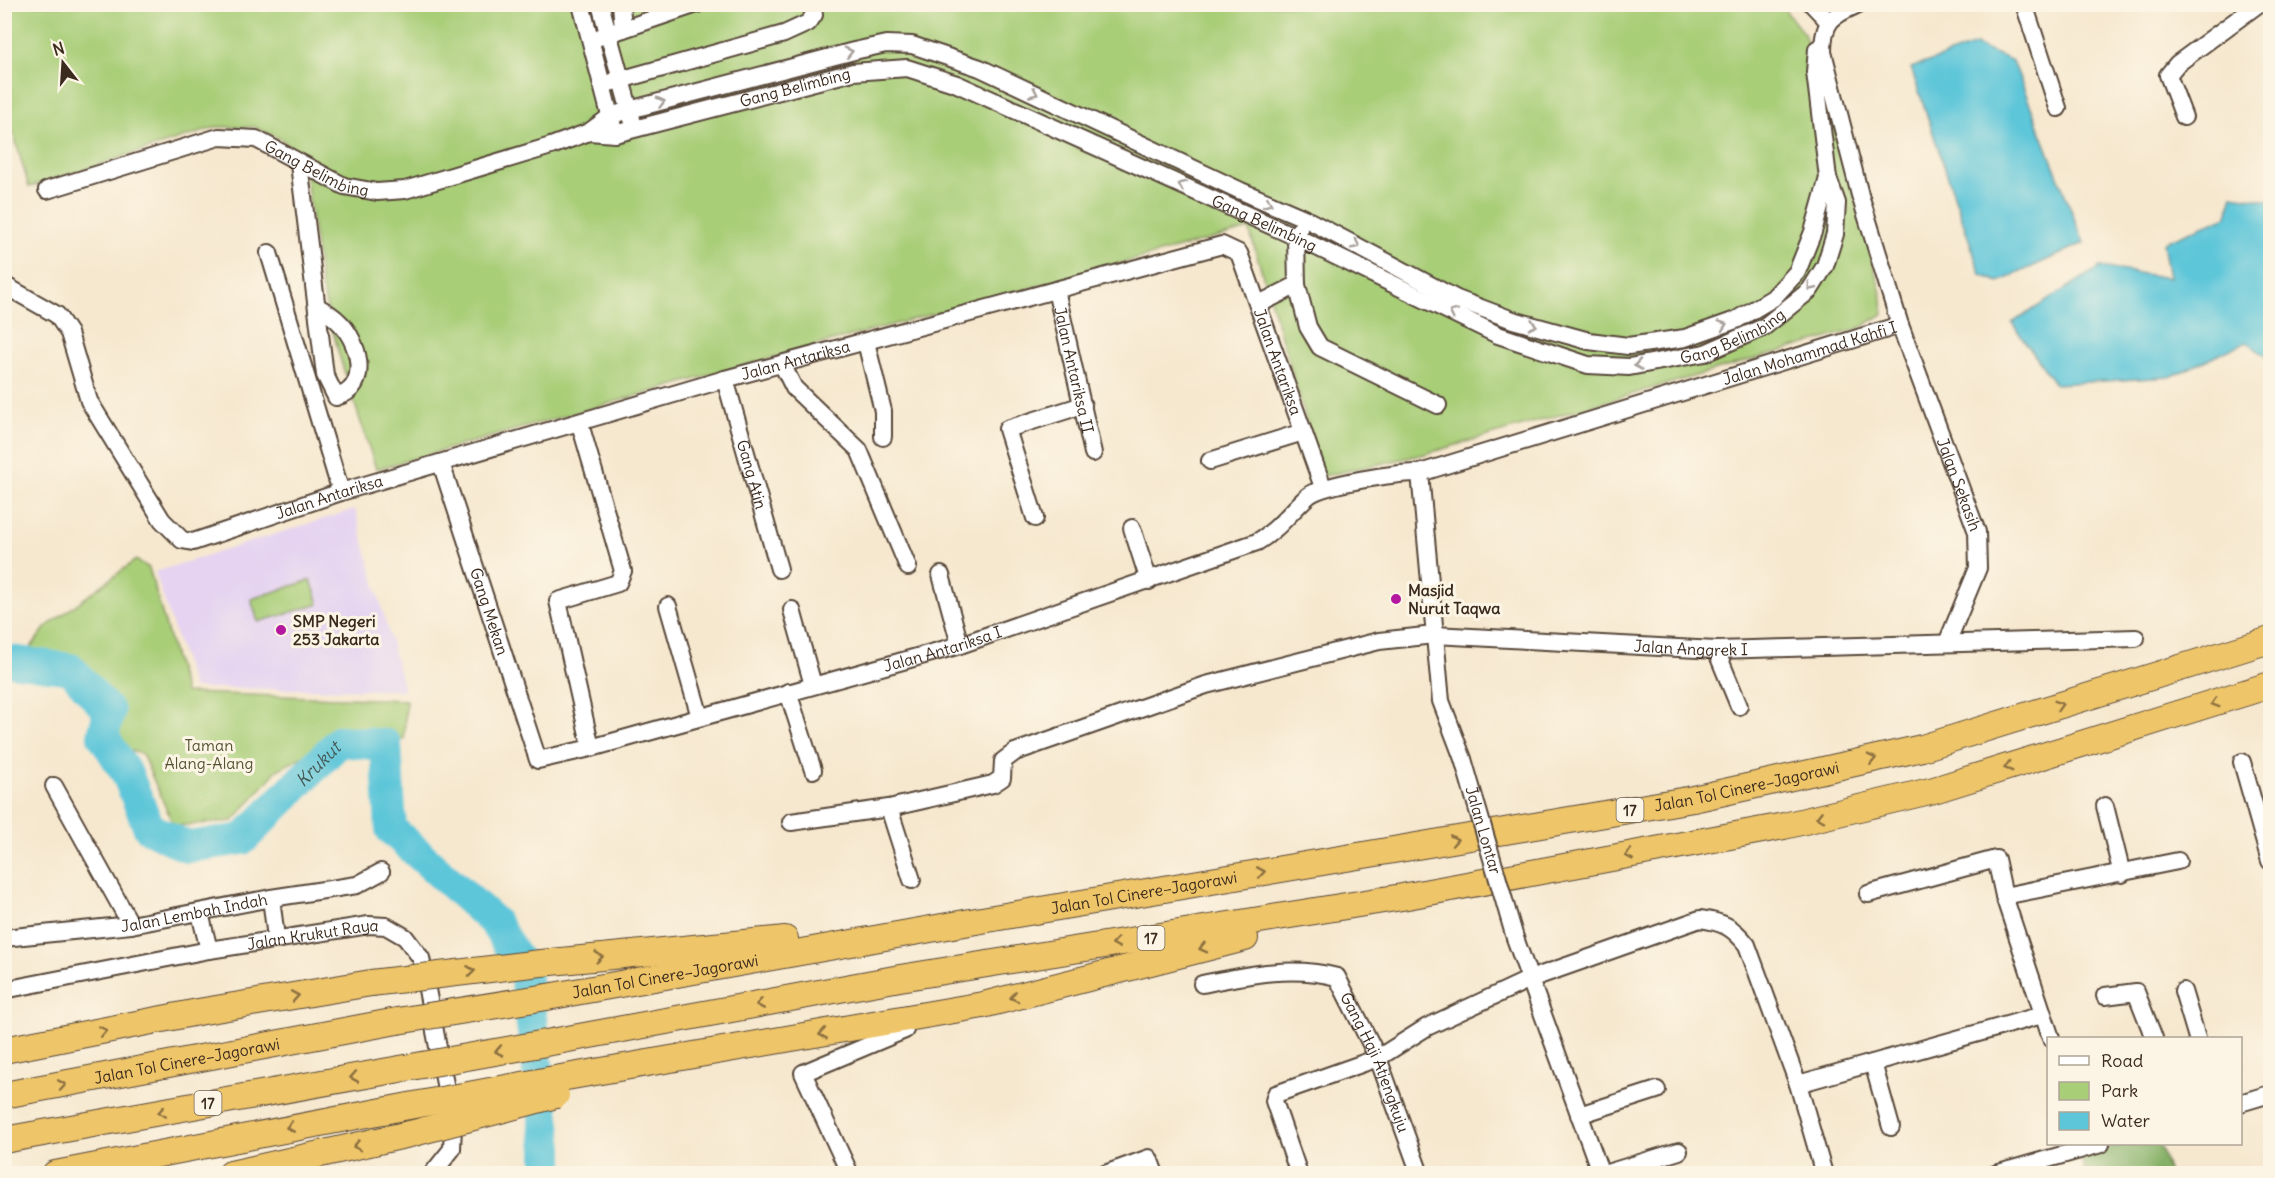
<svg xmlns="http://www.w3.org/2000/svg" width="2275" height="1178" viewBox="0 0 2275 1178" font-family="Delius,sans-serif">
<rect width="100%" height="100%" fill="#fcf5e5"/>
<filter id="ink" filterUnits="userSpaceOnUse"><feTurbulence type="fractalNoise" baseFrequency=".0167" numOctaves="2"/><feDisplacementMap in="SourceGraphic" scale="12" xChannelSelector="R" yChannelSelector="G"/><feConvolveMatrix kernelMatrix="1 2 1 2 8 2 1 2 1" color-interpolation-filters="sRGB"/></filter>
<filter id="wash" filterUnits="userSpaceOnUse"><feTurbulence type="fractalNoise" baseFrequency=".008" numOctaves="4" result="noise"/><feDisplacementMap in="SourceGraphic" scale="24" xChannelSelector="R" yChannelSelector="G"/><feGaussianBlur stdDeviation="1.35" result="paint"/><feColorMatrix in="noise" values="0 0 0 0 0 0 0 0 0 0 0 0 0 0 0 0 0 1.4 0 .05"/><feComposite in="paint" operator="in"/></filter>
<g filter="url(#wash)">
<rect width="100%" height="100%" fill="#f6e8cf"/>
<!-- built -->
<path fill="#e5d3f1" d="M355,509L404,690L193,688L155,572Z"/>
<!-- green -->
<g fill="#a9ce78" stroke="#727c4b" stroke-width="1.5">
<path d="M4,5H1781L1804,34L1845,160L1882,297L1883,314L1858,329L1425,454L1323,476L1249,229L810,347L376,469L340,358L321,285L304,162L283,140L254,127H217L29,187L5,105Z"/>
<path d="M136,560L149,568L185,693L406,700L404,740L335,731L321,747L277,770L233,821L174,826L142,754L120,747L111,733L115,706L73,662L25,655L46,627Z"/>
<path d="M311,580L319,604L258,622L251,599Z"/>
</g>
<!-- forest -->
<path fill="#86b168" stroke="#606e43" stroke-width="1.5" d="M2124,1144H2159L2169,1173H2085L2080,1156Z"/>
<!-- water -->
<g fill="#5dc6d9" stroke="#4c787c" stroke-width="1.5">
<path d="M1975,45L2013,61L2084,243L1999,282L1981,275L1911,68Z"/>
<path d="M2233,195L2270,201V359L2246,342L2170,377L2055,384L2012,323L2100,267L2169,278L2163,243L2227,216Z"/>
</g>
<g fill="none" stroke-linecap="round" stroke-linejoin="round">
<!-- river -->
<path stroke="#5dc6d9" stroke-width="32" id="s1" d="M4,660L71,669L109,712L103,736L127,774L149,828L188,847L243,839L340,741L386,745L391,829L494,922L525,972L548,1148V1174"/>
</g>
</g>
<g filter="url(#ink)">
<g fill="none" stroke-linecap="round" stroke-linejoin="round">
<!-- minor casing -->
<g stroke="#574639" stroke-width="20">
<g id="minor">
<path d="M600,4L632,119"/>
<path d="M621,4L623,29"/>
<path d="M1812,4L1829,22"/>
<path d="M2024,4L2058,108"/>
<path d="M582,8L613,127"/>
<path d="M600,37L697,4"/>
<path d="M602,85L784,34L808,23L814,15L812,4"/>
<path d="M2184,117L2168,75L2177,64L2257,5"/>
<path id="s2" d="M589,132L615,134L853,72L907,68L957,84L1296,237L1498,335L1588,365L1629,367L1705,353L1764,327L1810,290L1825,266L1835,234L1837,203L1828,178L1815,72L1817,49"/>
<path d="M299,164L325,375L336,397C372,388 359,340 338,321C332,315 325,311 318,307"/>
<path id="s3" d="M47,190L219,137L256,139L344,186L377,192L405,190L551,146L589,132L611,116L629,110L854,51L886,44L912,45L980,68L1241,191L1304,218L1457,299L1513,320L1589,341L1628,346L1685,338L1736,320L1773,298L1797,272L1813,232L1828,178"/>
<path d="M1299,230L1296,237L1297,285L1308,327L1320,347L1438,405"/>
<path d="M269,253L341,492"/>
<path id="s4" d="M4,285L57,315L69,333L89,401L162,520L182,540L193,542L341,492L725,379L1222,245L1239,253L1323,487"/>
<path id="s5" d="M1056,290L1093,453"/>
<path d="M1259,304L1297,285"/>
<path id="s6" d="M1900,325L1977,532L1978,568L1947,643"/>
<path d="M866,342L883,411V437"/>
<path d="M782,364L794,388L859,450L908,567"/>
<path id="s7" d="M725,379L779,569"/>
<path d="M580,424L623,571L618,583L558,601L591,748"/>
<path d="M1210,461L1303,432"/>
<path id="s8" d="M441,463L538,760L591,748L960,645L1257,542C1278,530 1290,512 1308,496C1322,484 1400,472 1420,473L1900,325L1860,195L1823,52C1823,21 1831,16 1859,4"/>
<path d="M1420,473L1441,701L1463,759"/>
<path d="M1035,518L1007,429L1083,405"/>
<path d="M1132,528L1149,581"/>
<path d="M941,575L960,645"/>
<path d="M668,606L700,717"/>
<path d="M792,610L813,685"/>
<path d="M1716,650L1739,706"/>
<path d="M788,692L813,770"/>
<path d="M2242,762L2270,861"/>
<path d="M54,786L131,925"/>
<path d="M2105,806L2122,874"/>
<path d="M889,808L912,880"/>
<path id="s9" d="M791,822L889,808L993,784L1002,778L1003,761L1015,752L1206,685L1379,641L1434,635L1716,650L2136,638"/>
<path d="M1868,894L1996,859L2004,896L2051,1038"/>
<path d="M2004,896L2178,861"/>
<path d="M271,898L276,938"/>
<path d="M200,913L209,950"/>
<path id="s10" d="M4,938L131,925L271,898L357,885L381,872"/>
<path d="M1515,938L1601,1174"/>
<path id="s11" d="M1202,984C1247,975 1292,965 1337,977L1378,1058L1420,1174"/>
<path id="s12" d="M4,990L209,950L369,925L386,926L405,937L421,958L453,1126L452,1149L432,1174"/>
<path d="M2183,991L2197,1038"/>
<path d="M2105,996L2136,992L2154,1038"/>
<path d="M1873,1063L1891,1127"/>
<path d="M2240,1103L2270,1094"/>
<path d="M1579,1115L1657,1090"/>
<path d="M850,1174L803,1073L905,1030"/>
<path d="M1105,1174L1149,1158L1155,1174"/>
<path d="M1299,1174L1274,1101L1276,1094L1378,1058L1427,1027L1530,979L1700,919C1723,922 1733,927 1747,945L1798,1084"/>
<path d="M1604,1174L1679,1151"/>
<path d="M1824,1174L1798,1084L2042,1015"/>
<path d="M1995,1174L2101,1144"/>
</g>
</g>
<!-- highway casing -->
<g stroke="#574639" stroke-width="28">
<g id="highway">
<path d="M541,963L785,939"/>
<path id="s13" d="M547,997L976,921L1693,799L1922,748L2270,640"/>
<path d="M557,1041L900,978L1402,897L1784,826L1934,790L2270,685"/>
<path d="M4,1050L198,1012L371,983"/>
<path d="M549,1080L983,1005L1245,938"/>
<path id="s14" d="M4,1095L397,1021"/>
<path d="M4,1140L411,1067"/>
<path d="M55,1174L409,1106"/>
<path d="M231,1174L414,1133"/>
</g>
</g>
<!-- minor -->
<use href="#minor" stroke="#fff" stroke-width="16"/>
<!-- highway -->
<use href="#highway" stroke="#eec569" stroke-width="26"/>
<!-- minor-bridge casing -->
<g stroke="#574639" stroke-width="20" stroke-linecap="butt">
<g id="minor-bridge">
<path id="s15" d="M1463,759L1515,938"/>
</g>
</g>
<!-- highway-bridge casing -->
<g stroke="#574639" stroke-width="28" stroke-linecap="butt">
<g id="highway-bridge">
<path d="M371,983L541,963"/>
<path d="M397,1021L547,997"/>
<path d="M411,1067L557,1041"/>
<path d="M409,1106L549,1080"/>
<path d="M414,1133L556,1095"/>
</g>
</g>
<!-- minor-bridge -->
<use href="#minor-bridge" stroke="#fff" stroke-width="16"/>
<!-- highway-bridge -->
<use href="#highway-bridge" stroke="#eec569" stroke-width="26"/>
</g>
<!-- one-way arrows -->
<defs><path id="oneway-chevron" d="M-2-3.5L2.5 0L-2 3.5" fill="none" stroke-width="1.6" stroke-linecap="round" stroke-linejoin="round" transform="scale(1.5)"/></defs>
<g stroke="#a79f9a">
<use href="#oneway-chevron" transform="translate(849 52) rotate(-14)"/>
<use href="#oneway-chevron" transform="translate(1034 93) rotate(25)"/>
<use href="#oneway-chevron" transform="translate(661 102) rotate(-15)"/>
<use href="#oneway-chevron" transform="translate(1182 185) rotate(-156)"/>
<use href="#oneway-chevron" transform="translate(1268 203) rotate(23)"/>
<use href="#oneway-chevron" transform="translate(1356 245) rotate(27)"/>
<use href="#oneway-chevron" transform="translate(1811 287) rotate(129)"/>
<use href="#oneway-chevron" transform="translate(1453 313) rotate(-154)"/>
<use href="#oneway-chevron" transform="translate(1533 325) rotate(15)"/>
<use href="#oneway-chevron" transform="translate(1723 325) rotate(-19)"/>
<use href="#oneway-chevron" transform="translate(1638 365) rotate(171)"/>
</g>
<g stroke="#8c7040">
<use href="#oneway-chevron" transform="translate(2215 703) rotate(163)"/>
<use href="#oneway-chevron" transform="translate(2059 705) rotate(-17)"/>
<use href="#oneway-chevron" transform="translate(1872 759) rotate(-13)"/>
<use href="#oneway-chevron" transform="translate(2008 767) rotate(163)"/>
<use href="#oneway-chevron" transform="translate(1820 817) rotate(166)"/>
<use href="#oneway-chevron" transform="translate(1454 840) rotate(-10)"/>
<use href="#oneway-chevron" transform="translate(1629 855) rotate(169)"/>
<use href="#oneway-chevron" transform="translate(1261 872) rotate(-10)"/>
<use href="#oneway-chevron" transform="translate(1116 943) rotate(171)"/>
<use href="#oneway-chevron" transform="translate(1203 948) rotate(166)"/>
<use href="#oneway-chevron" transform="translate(599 957) rotate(-6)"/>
<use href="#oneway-chevron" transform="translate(471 971) rotate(-7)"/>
<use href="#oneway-chevron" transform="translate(295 996) rotate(-10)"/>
<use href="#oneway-chevron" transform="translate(1014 997) rotate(166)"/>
<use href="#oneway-chevron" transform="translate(760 1004) rotate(170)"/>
<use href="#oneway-chevron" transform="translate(103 1031) rotate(-12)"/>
<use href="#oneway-chevron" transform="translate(823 1034) rotate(170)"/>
<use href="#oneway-chevron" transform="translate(499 1051) rotate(170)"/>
<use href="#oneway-chevron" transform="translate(354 1077) rotate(170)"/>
<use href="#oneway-chevron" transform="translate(62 1085) rotate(-10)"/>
<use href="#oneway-chevron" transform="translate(162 1112) rotate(170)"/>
<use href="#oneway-chevron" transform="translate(290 1127) rotate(170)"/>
<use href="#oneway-chevron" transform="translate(357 1146) rotate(168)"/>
</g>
</g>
<!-- markers -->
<g fill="#b5179e" stroke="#fcf5e5" stroke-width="2">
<circle cx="1396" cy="599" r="6"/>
<circle cx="281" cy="630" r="6"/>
</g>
<g text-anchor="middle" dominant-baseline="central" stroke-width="6" stroke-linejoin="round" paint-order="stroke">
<!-- shield labels -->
<g fill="#fcf5e5" stroke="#75675a" stroke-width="1.5">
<rect x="1616.5" y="798" width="27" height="24" rx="4.5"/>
<rect x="1137.5" y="926" width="27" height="24" rx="4.5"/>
<rect x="194.5" y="1091" width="27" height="24" rx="4.5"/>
</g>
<g font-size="15" font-weight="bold" fill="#3b2a1e">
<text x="1630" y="810">17</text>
<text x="1151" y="938">17</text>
<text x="208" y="1103">17</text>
</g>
<!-- street labels -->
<g font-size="16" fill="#3b2a1e" stroke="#fcf5e5">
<text stroke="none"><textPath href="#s2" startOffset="212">Gang Belimbing</textPath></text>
<text stroke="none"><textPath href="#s3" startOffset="285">Gang Belimbing</textPath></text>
<text stroke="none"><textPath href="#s2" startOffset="716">Gang Belimbing</textPath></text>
<text stroke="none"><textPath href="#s2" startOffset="1220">Gang Belimbing</textPath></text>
<text stroke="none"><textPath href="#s8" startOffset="1656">Jalan Mohammad Kahfi I</textPath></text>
<text stroke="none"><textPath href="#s4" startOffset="962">Jalan Antariksa</textPath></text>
<text stroke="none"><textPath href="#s4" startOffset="1538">Jalan Antariksa</textPath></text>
<text stroke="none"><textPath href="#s5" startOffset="82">Jalan Antariksa II</textPath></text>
<text stroke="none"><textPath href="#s7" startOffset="99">Gang Atin</textPath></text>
<text stroke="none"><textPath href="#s6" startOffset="170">Jalan Sekasih</textPath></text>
<text stroke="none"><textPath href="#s4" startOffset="476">Jalan Antariksa</textPath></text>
<text stroke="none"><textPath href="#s8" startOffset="156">Gang Mekan</textPath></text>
<text stroke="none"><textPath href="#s9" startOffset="942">Jalan Anggrek I</textPath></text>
<text stroke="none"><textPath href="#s8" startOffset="732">Jalan Antariksa I</textPath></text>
<text stroke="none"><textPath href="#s13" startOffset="1218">Jalan Tol Cinere–Jagorawi</textPath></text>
<text stroke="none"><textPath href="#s15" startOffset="74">Jalan Lontar</textPath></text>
<text stroke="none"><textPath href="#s13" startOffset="606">Jalan Tol Cinere–Jagorawi</textPath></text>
<text stroke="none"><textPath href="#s10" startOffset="192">Jalan Lembah Indah</textPath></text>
<text stroke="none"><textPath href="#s12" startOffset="314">Jalan Krukut Raya</textPath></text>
<text stroke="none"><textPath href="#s13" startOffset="120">Jalan Tol Cinere–Jagorawi</textPath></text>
<text stroke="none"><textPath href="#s14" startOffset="186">Jalan Tol Cinere–Jagorawi</textPath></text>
<text stroke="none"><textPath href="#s11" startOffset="230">Gang Haji Atjengkuju</textPath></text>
</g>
<!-- poi labels -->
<g font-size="16" font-weight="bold" fill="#3b2a1e" stroke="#fcf5e5" text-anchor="start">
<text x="1408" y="590">Masjid<tspan x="1408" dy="18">Nurut Taqwa</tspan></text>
<text x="293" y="621">SMP Negeri<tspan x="293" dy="18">253 Jakarta</tspan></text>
</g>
<!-- park labels -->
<g font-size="16" fill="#565334" stroke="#fcf5e5">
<text x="209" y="745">Taman<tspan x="209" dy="18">Alang-Alang</tspan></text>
</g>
<!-- water labels -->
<g font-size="18" font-style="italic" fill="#455956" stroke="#fcf5e5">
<text stroke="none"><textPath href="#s1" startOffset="458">Krukut</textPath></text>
</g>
</g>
<!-- margin -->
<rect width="2275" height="1178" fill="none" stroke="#fcf5e5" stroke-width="24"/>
<!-- legend -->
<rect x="2047" y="1037" width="195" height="108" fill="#fcf5e5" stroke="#afa495" stroke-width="1.5"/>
<rect x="2059" y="1056" width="30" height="9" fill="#ffffff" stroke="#afa495" stroke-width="1.5"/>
<text x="2101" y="1067" font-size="18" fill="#3b2a1e">Road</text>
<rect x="2059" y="1082" width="30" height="18" fill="#a9ce78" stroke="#afa495" stroke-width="1.5"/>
<text x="2101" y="1097" font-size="18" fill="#3b2a1e">Park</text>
<rect x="2059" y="1112" width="30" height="18" fill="#5dc6d9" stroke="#afa495" stroke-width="1.5"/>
<text x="2101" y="1127" font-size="18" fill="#3b2a1e">Water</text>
<!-- north arrow -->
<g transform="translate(63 63) rotate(343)" stroke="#fcf5e5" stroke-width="4.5" paint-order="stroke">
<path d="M0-4.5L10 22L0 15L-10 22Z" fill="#3b2a1e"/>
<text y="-9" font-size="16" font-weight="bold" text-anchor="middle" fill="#3b2a1e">N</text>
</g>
</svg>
